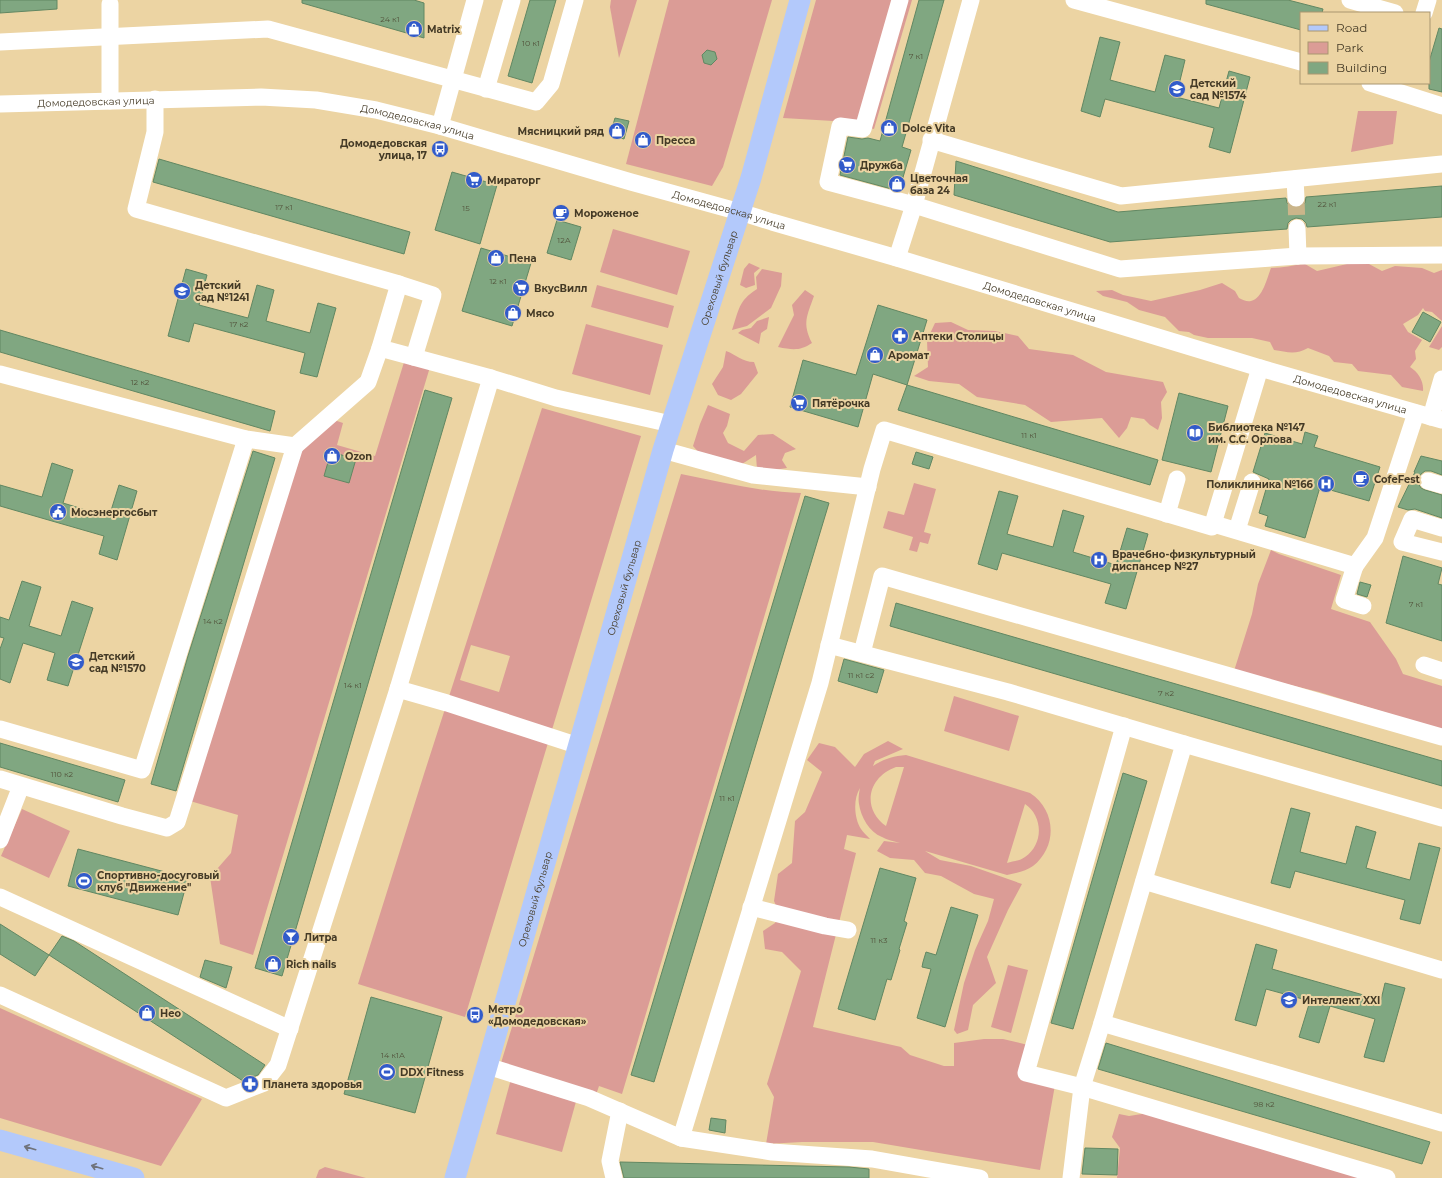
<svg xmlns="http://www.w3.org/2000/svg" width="1442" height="1178" viewBox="0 0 1442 1178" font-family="Montserrat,sans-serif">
<rect width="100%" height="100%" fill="#ecd4a3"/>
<!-- green -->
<g fill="#db9c96" fill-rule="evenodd">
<path d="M611,0H637L619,58L610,7Z"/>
<path d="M669,0H772L723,167L712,186L626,164Z"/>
<path d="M816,0H912L874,129L850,122L783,118Z"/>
<path d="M1358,111H1397L1393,144L1351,152Z"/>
<path d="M613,229L690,251L677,295L600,272Z"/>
<path d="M749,263L760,268L754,273L755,285L746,288L740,285L744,269Z"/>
<path d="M1305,264L1317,271L1347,264H1369L1382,271L1395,266L1422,268L1434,273L1442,270V321L1432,312L1425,311L1423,308L1418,315L1403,324L1408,332L1422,340L1415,351L1416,359L1410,367C1418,372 1424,381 1423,391L1402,387L1391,375L1358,371L1352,364L1334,362L1329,356L1308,348C1296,355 1287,352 1274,350L1270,342L1252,338H1208L1194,335L1189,332L1179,331L1165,317L1139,310L1127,302L1103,296L1096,291L1112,290L1123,295L1151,301L1200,290L1222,283L1235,291L1239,298C1243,300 1247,302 1251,301C1263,298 1267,278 1271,268C1283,268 1293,265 1305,264Z"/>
<path d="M762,269L782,273L781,286L771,308L747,326L732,330C739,310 738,301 757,289L756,277Z"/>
<path d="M597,285L674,306L668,328L591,307Z"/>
<path d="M805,290L814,296C807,316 802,323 812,343C800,351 793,350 778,347L794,315L792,305Z"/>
<path d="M769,317L767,329L761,333L759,344L738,333L742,330L751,328L757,321Z"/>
<path d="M951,322L968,330L995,331L1018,336L1029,349L1073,355L1106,372L1163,382L1167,392L1161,402L1162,418L1158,430L1150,425L1144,419L1131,417L1127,428L1119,438L1102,418L1051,422L1025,405L977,397L959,384L929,381L914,376L928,367L927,340L935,323Z"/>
<path d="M586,324L663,345L650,395L572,374Z"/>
<path d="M1442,326V347L1439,350L1429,347Z"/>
<path d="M726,351C737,355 742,362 754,362L758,373L741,394L731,400L718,395L712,384L723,367Z"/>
<path d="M405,359L430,367L253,955L220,944L210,877L231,853L238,815L190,801L299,448L331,419L343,423L337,445L375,456Z"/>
<path d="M708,405L730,414L727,426L723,433L728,443L744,451L758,435L773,434L796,449L785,453L782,460L787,468L767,471L757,470L756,455L742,464L702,456L693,446L700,424Z"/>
<path d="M542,408L641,436L465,1017L358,984L424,774ZM471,645L510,656L499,692L460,680Z"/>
<path d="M681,474C721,482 760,492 801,493L622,1094L599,1086L596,1095L501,1063Z"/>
<path d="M914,483L936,489L924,532L931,534L928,544L920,542L917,552L909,550L913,537L883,528L888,511L904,515Z"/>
<path d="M1271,550L1279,554L1341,575L1331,609L1370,622L1396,659L1403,674L1442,686V730L1319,692L1234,671L1252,614L1258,584Z"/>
<path d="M954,696L1019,716L1009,751L944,731Z"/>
<path d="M888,741L903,749L875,761L873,766C884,759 893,756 906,755L1030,793C1056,810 1058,846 1033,866C1026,871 1016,873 1007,875L925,851L940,860L971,866L1022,884L1008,910L987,957L996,983L973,1005L968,1030L957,1034L954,1030L964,983L975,950L988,921L994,899L974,894L941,876L925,873L914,860L890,858L877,851L884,841L900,843C894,841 887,840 882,837C869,832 861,817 859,804C858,799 859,793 860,788C853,799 854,818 861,829C863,832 867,836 870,839L847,835L844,849L856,853C842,912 827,969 813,1027L901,1047L910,1055L944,1066H954V1043L984,1039H1003L1028,1045L1020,1079L1055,1085L1040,1170L873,1142H802L766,1144L774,1097L767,1084L801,971L782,952L765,949L763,931L775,923L780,915L774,901L778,874L792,863L795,821L805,812L822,772L807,760L819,743L835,747L855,767L864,754ZM896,767H904L886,826C861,808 868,777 896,767ZM1025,804C1043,816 1044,844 1025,857C1020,861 1013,861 1007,863Z"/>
<path d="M22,809L70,831L49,878L1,856Z"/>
<path d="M1008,965L1028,970L1011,1033L991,1027Z"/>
<path d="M0,1008L202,1099L161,1166L0,1118Z"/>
<path d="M511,1079L577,1098L562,1152L496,1134Z"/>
<path d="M1148,1113L1361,1178H1117L1120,1148L1112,1137L1119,1114L1129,1116Z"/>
<path d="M325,1167L366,1178H316L319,1170Z"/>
</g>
<!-- building -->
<g fill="#80a781" stroke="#618762">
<path d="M0,0H57V9L0,13Z"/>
<path d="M302,0H414L424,3V38L302,3Z"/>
<path d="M530,0H556L532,83L508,76Z"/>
<path d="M919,0H944L902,147L911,150L899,191L840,175L848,137L862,139L868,138L880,141Z"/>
<path d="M1206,0H1288L1323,9L1322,13H1301V30L1206,4Z"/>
<path d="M1439,28L1442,29V92L1429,89V62Z"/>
<path d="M1100,37L1120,42L1110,80L1155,92L1165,55L1185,60L1176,97L1219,108L1229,71L1250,77L1230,153L1209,147L1214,128L1105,99L1100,117L1081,111Z"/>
<path d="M707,50L715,52L717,59L711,65L704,63L702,55Z"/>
<path d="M615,118L629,121L624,139L610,135Z"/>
<path d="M159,159L410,232L404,254L153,182Z"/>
<path d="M956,161L1118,212L1286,198L1287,203L1291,207L1297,208L1302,206L1305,203L1306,197L1442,186V217L1307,227L1306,223L1302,219L1296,218L1291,220L1288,223L1287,229L1110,242L954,195Z"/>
<path d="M452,172L497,185L480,244L435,230Z"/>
<path d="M557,220L581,227L571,260L547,253Z"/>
<path d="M481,248L531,263L512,326L462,311Z"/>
<path d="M186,269L207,275L199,305L248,318L257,285L274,290L266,321L310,333L318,303L336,308L317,377L300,373L305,353L194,323L189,342L168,336Z"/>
<path d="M878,305L927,320L907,385L873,374L858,427L790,407L803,360L856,375Z"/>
<path d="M1423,312L1441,322L1430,342L1412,332Z"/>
<path d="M0,330L275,411L270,431L0,352Z"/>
<path d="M907,385L1158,460L1150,485L898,410Z"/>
<path d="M425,390L452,398L282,976L255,968Z"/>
<path d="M1179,393L1228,406L1211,472L1162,460Z"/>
<path d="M1305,432L1318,436L1314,447L1380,467L1369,501L1320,487L1305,538L1265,526L1268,516L1259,513L1269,479L1253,472L1265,433L1302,444Z"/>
<path d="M253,451L275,458L176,791L151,784L188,656Z"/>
<path d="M331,452L356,459L349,483L324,476Z"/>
<path d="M916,452L933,457L929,469L912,464Z"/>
<path d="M1421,456L1442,461V475L1431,471H1425L1421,474L1419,478L1418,483L1421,488L1425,490L1442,495V518L1415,509L1408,510L1398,507L1415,472H1414Z"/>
<path d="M52,463L73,470L63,503L109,517L119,485L137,491L117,560L99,554L104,536L0,506V485L42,497Z"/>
<path d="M999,491L1018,496L1007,534L1053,547L1063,510L1084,516L1073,552L1116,565L1127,528L1148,534L1126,609L1105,603L1111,584L1002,553L997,570L978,564Z"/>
<path d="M805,496L829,503L654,1082L631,1075Z"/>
<path d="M1403,556L1442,568L1438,584L1442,585V641L1386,623Z"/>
<path d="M22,581L41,587L29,626L61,636L72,601L93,608L68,686L47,680L55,653L23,643L10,683L0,679V649L4,638L0,637V617L9,620Z"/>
<path d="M1360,582L1371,585L1367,597L1357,594Z"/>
<path d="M896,603L1442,761V786L890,626Z"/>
<path d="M844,659L884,670L877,693L838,681Z"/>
<path d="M0,743L125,780L118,802L0,767Z"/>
<path d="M1123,773L1147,781L1073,1029L1051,1023Z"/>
<path d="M1291,808L1310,813L1300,852L1346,864L1356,826L1376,832L1366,868L1410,880L1419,843L1440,848L1420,924L1400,919L1405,900L1295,871L1290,888L1271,883Z"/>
<path d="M78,849L188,878L178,915L68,886Z"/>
<path d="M880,868L916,878L904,921L907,923L899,949L900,950L891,980L887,979L875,1020L838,1009Z"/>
<path d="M951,907L978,915L945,1027L917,1018L931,969L922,967L923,962L926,952L936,955Z"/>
<path d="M0,924L49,955L35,976L0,954Z"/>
<path d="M62,936L74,941L265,1065L258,1075L243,1081L49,955Z"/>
<path d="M1256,944L1277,950L1272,969L1381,1000L1385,983L1405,988L1384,1062L1364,1057L1375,1019L1330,1006L1319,1043L1299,1037L1310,1001L1266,989L1256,1026L1235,1020Z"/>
<path d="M205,960L232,967L226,988L200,977Z"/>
<path d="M371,997L442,1017L415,1113L344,1094Z"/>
<path d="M1106,1043L1430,1142L1422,1164L1098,1069Z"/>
<path d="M711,1118L726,1120L725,1133L709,1130Z"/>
<path d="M1085,1148L1118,1149L1117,1175L1082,1174Z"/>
<path d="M620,1162L849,1167L869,1169V1178H624Z"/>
</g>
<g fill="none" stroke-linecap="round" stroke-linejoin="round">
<!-- minor-tunnel -->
<path stroke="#cab58a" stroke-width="17" stroke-dasharray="17 8" stroke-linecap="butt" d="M1296,198L1297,228"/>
<!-- minor -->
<g stroke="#fff" stroke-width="17">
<path d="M971,0L914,205L1120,269L1298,256L1442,255"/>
<path d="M1074,0L1301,62"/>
<path d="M1350,0L1395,13"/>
<path d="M1424,13L1428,0"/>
<path d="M0,42L268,29L536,102L551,84L575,0"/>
<path d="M1370,83L1442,106"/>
<path d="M486,89L512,0"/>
<path d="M155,99V132L136,209L399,284L380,348L491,378"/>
<path d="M110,101V4"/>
<path id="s1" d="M0,104L261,97L316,100L376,110L440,126L631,182L740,212L772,222L897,258L1260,368L1442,420"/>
<path d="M440,126L475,0"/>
<path d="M931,140L1121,196L1442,164"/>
<path d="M1295,179L1296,198"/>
<path d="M1297,228L1298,256"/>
<path d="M897,258L914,205L828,182L840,126L863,129L900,0"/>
<path d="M399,284L433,295L414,357"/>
<path d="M0,374L246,439L295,446L368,382L380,348"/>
<path d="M1431,417L1442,379"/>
<path d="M663,450L753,475L868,487"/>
<path d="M1428,481L1442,485"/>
<path d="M1167,514L1177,479"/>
<path d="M1214,524L1355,566L1375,538L1416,413"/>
<path d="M1442,528L1412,519L1402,542L1442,552"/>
<path d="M1237,530L1252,482"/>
<path d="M1355,566L1344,600L1363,606"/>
<path d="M829,645L1008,692L1184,744L1102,1023L1442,1123"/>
<path d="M862,653L882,576L1442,737"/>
<path d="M1424,665L1442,671"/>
<path d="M1124,726L1026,1073L1082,1087L1387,1178"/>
<path d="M0,729L142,770L246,439"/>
<path d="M1184,744L1442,818"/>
<path d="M579,746L447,703L398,689L491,378L556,398L671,424"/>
<path d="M0,779L122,816L167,828L177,822L295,446"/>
<path d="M0,840L21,786"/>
<path d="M1144,881L1442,970"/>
<path d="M0,897L290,1029"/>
<path d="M751,907L825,926L848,930"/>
<path d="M0,995L226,1098L264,1083L278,1065L398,689"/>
<path d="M487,1066L589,1098L681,1138L820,683L872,469L884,430L1212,527L1260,368"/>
<path d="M681,1138L772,1152L872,1159L980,1178"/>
<path d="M614,1178L610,1161L620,1111"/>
<path d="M1071,1178L1082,1087L1102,1023"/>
</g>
<!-- major -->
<g stroke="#b3c9fb" stroke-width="21">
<path d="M0,1140L134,1178"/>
<path id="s2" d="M455,1178L663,450L751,178L800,0"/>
</g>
</g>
<!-- one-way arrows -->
<defs><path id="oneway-shaft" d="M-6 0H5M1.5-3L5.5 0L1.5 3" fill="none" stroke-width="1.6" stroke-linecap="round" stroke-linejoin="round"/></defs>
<g stroke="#70737b">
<use href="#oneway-shaft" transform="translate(30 1148) rotate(-164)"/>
<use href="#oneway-shaft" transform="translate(97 1167) rotate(-164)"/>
</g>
<!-- icons -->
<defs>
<g id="shop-disc" transform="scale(0.9)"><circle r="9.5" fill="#325bca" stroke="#ecd4a3"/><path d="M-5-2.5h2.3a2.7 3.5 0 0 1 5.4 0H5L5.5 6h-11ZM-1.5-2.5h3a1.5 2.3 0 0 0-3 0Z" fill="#fff"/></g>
<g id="school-disc" transform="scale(0.9)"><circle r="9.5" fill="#325bca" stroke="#ecd4a3"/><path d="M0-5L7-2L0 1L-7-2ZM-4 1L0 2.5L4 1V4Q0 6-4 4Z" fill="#fff"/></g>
<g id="bus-disc" transform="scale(0.9)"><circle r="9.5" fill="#325bca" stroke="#ecd4a3"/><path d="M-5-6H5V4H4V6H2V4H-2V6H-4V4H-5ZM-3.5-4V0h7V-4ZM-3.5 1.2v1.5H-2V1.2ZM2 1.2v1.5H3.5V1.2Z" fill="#fff"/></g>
<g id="supermarket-disc" transform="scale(0.9)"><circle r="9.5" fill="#325bca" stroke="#ecd4a3"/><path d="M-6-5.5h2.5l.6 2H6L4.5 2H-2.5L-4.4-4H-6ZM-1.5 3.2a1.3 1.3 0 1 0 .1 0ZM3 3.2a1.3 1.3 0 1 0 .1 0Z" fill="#fff"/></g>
<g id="cafe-disc" transform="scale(0.9)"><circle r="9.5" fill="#325bca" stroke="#ecd4a3"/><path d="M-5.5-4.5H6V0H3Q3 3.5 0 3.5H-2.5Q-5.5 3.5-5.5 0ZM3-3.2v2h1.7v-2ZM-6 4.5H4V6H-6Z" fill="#fff"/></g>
<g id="pharmacy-disc" transform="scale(0.9)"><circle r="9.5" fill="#325bca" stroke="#ecd4a3"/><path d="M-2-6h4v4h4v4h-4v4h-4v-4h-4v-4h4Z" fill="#fff"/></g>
<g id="library-disc" transform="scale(0.9)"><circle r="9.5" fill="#325bca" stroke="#ecd4a3"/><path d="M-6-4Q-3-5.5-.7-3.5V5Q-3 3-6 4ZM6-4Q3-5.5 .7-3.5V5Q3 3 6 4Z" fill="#fff"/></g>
<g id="hospital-disc" transform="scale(0.9)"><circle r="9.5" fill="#325bca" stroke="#ecd4a3"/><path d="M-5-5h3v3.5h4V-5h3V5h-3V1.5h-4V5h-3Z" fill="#fff"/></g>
<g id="civic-disc" transform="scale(0.9)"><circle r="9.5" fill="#325bca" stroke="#ecd4a3"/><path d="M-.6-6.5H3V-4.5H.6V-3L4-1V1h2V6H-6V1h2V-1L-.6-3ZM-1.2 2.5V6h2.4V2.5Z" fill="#fff"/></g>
<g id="stadium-disc" transform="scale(0.9)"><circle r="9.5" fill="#325bca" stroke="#ecd4a3"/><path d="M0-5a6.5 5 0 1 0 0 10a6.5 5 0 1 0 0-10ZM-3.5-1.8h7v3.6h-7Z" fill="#fff"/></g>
<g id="bar-disc" transform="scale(0.9)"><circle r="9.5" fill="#325bca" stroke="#ecd4a3"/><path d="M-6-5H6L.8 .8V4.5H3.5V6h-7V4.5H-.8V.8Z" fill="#fff"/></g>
</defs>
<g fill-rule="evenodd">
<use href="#shop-disc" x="414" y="29"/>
<use href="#school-disc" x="1177" y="89"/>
<use href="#shop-disc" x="889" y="128"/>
<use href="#shop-disc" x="617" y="131"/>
<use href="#shop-disc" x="643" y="140"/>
<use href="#bus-disc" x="440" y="149"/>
<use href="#supermarket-disc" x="847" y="165"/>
<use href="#supermarket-disc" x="474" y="180"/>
<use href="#shop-disc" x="897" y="184"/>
<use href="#cafe-disc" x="561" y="213"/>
<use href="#shop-disc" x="496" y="258"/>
<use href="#supermarket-disc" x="521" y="288"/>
<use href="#school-disc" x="182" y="291"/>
<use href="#shop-disc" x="513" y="313"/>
<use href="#pharmacy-disc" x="900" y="336"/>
<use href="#shop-disc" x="875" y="355"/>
<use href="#supermarket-disc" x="799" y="403"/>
<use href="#library-disc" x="1195" y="433"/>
<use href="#shop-disc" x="332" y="456"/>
<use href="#cafe-disc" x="1361" y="479"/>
<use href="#hospital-disc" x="1326" y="484"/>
<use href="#civic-disc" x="58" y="512"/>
<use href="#hospital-disc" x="1099" y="560"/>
<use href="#school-disc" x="76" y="662"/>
<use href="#stadium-disc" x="84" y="881"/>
<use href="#bar-disc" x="291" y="937"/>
<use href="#shop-disc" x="273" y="964"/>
<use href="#school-disc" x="1289" y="1000"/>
<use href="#shop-disc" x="147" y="1013"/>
<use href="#bus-disc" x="475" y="1015"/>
<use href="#stadium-disc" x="387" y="1072"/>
<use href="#pharmacy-disc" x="250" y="1084"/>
</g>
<g text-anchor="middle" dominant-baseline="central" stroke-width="4" stroke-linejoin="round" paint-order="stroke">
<!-- number labels -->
<g font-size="8" fill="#53553d">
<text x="390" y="19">24 к1</text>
<text x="531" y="43">10 к1</text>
<text x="916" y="56">7 к1</text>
<text x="1327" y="204">22 к1</text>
<text x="284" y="207">17 к1</text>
<text x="466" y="208">15</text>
<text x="564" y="240">12А</text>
<text x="498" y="281">12 к1</text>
<text x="239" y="324">17 к2</text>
<text x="140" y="382">12 к2</text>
<text x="1029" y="435">11 к1</text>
<text x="1416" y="604">7 к1</text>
<text x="213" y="621">14 к2</text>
<text x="861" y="675">11 к1 с2</text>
<text x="353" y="685">14 к1</text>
<text x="1166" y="693">7 к2</text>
<text x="62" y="774">110 к2</text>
<text x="727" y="798">11 к1</text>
<text x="879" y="940">11 к3</text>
<text x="393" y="1055">14 к1А</text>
<text x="1264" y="1104">98 к2</text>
</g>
<!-- poi labels -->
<g font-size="10" font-weight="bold" fill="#443a26" stroke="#ecd4a3" text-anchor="start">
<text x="427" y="29">Matrix</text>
<text x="1190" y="83">Детский<tspan x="1190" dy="12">сад №1574</tspan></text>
<text x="902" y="128">Dolce Vita</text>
<text x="604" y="131" text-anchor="end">Мясницкий ряд</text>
<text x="656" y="140">Пресса</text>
<text x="427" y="143" text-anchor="end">Домодедовская<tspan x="427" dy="12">улица, 17</tspan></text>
<text x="860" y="165">Дружба</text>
<text x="910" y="178">Цветочная<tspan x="910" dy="12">база 24</tspan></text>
<text x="487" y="180">Мираторг</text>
<text x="574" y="213">Мороженое</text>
<text x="509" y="258">Пена</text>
<text x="195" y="285">Детский<tspan x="195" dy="12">сад №1241</tspan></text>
<text x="534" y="288">ВкусВилл</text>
<text x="526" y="313">Мясо</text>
<text x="913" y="336">Аптеки Столицы</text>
<text x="888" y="355">Аромат</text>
<text x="812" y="403">Пятёрочка</text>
<text x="1208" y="427">Библиотека №147<tspan x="1208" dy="12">им. С.С. Орлова</tspan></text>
<text x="345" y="456">Ozon</text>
<text x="1374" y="479">CofeFest</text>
<text x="1313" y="484" text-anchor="end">Поликлиника №166</text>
<text x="71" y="512">Мосэнергосбыт</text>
<text x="1112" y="554">Врачебно-физкультурный<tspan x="1112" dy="12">диспансер №27</tspan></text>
<text x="89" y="656">Детский<tspan x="89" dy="12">сад №1570</tspan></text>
<text x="97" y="875">Спортивно-досуговый<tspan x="97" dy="12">клуб "Движение"</tspan></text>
<text x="304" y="937">Литра</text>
<text x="286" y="964">Rich nails</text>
<text x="1302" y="1000">Интеллект XXI</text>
<text x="488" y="1009">Метро<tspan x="488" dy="12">«Домодедовская»</tspan></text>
<text x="160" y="1013">Нео</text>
<text x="400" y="1072">DDX Fitness</text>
<text x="263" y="1084">Планета здоровья</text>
</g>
<!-- street labels -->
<g font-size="10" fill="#443a26" stroke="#ecd4a3">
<text stroke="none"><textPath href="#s1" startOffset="96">Домодедовская улица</textPath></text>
<text stroke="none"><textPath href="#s1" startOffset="420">Домодедовская улица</textPath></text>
<text stroke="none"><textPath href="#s1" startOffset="744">Домодедовская улица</textPath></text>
<text stroke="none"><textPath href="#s2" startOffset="938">Ореховый бульвар</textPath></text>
<text stroke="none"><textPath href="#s1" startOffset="1068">Домодедовская улица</textPath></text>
<text stroke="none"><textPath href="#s1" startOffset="1392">Домодедовская улица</textPath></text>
<text stroke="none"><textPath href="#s2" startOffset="614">Ореховый бульвар</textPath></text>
<text stroke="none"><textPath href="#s2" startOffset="290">Ореховый бульвар</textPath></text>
</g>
</g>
<!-- legend -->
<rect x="1300" y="12" width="130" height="72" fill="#ecd4a3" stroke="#a99671"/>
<rect x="1308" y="25" width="20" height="6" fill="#b3c9fb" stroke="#a99671"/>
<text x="1336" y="32" font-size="12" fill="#443a26">Road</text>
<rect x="1308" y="42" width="20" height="12" fill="#db9c96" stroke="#a99671"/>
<text x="1336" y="52" font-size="12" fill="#443a26">Park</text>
<rect x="1308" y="62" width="20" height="12" fill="#80a781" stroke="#a99671"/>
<text x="1336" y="72" font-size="12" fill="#443a26">Building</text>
</svg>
